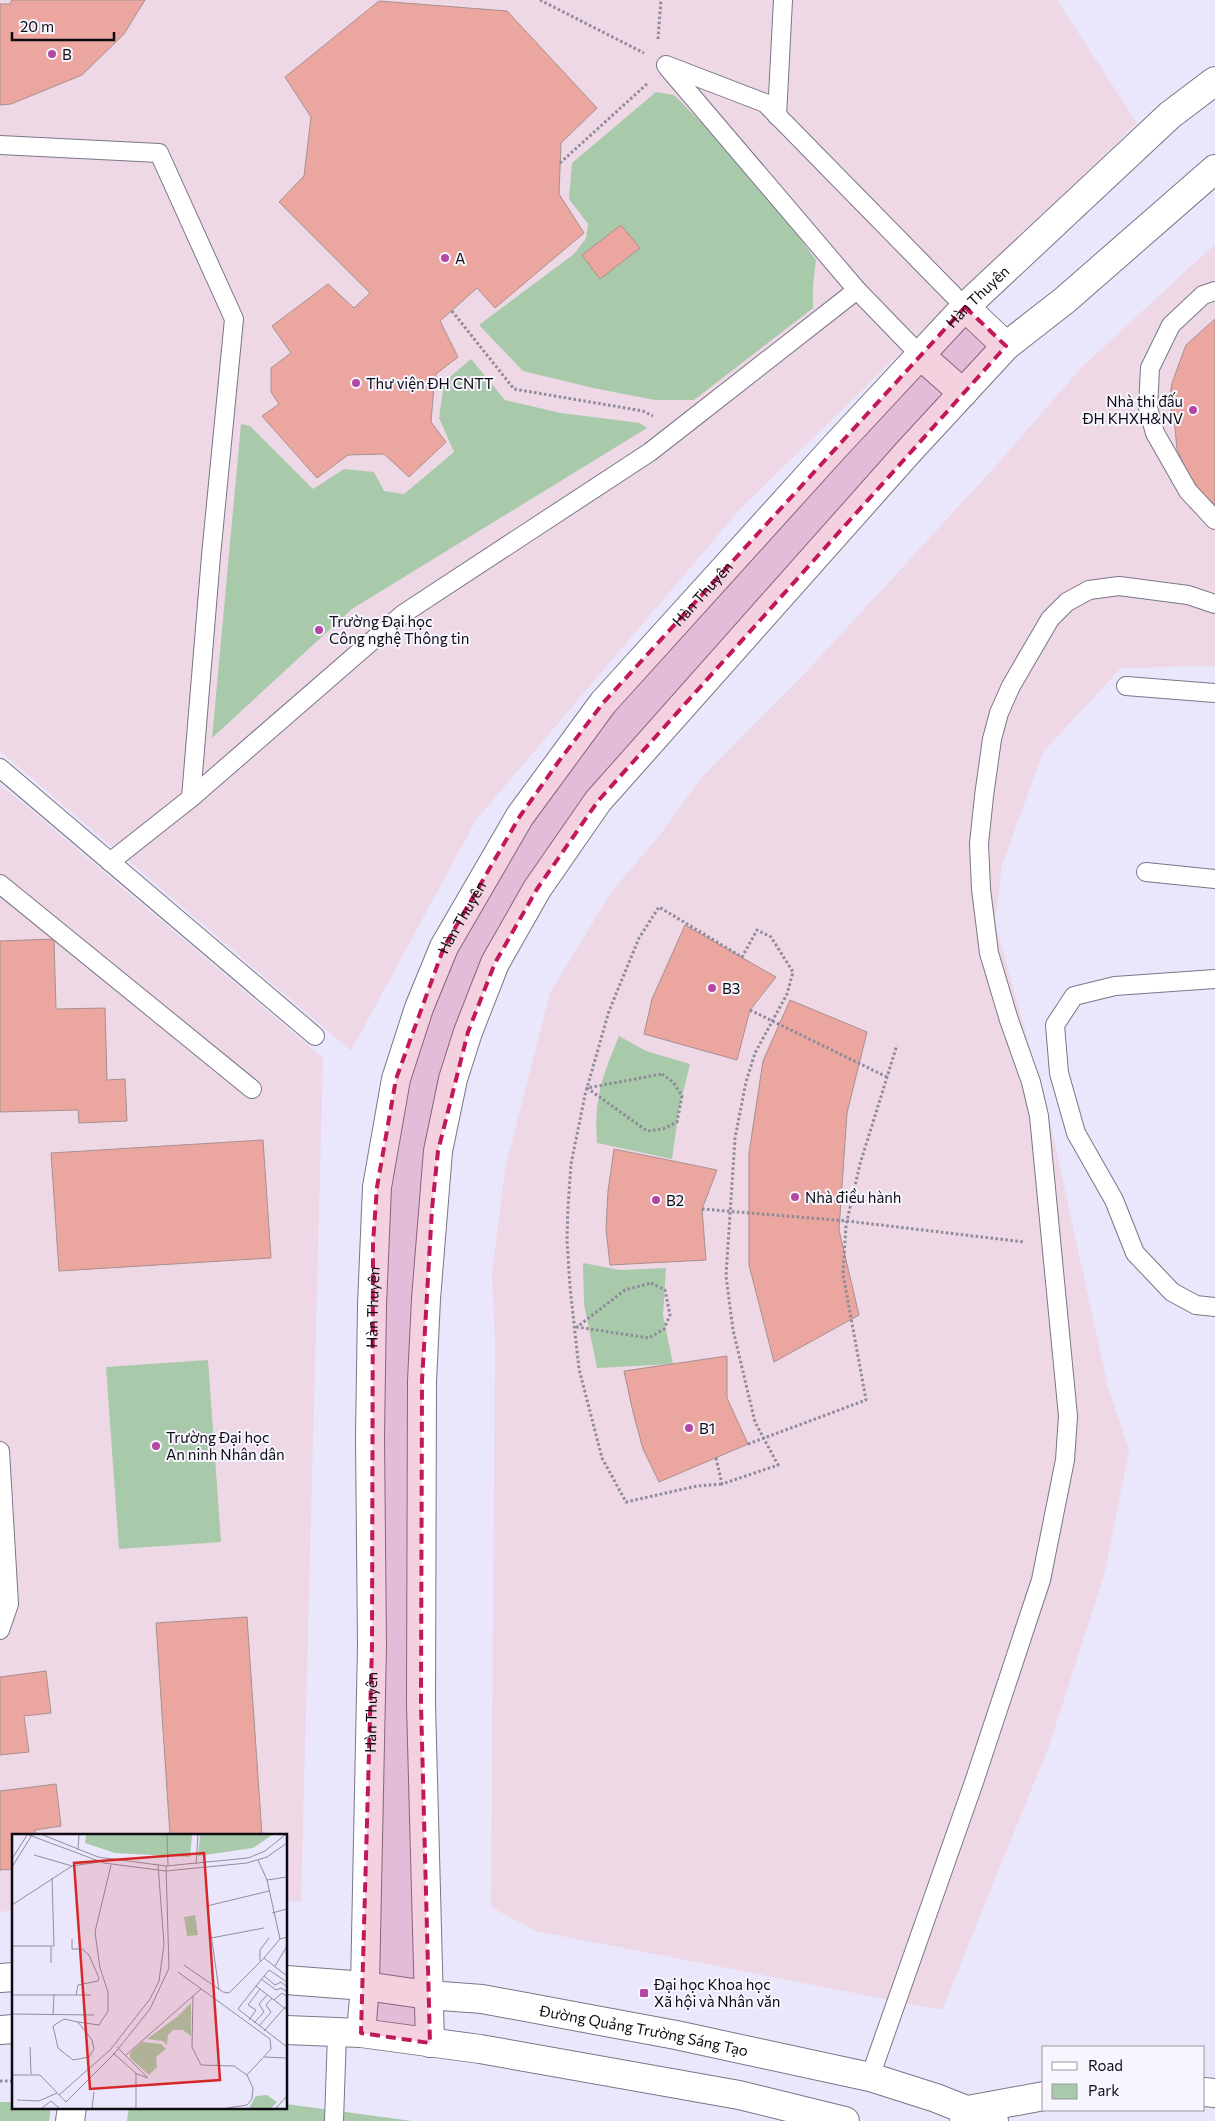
<svg xmlns="http://www.w3.org/2000/svg" width="1215" height="2121" viewBox="0 0 1215 2121" font-family="Commissioner,sans-serif">
<rect width="100%" height="100%" fill="#eae6fb"/>
<!-- education -->
<g fill="#eed8e6">
<path d="M0,0H1057L1137,123L741,508L476,820L351,1051L0,751Z"/>
<path d="M1215,244V666L1121,668L1043,752L1002,865L995,922L1049,1117L1108,1387L1129,1450L1105,1572L1049,1746L942,2010L536,1931L491,1907L495,1345L492,1273L505,1169L550,993L612,891L660,835L701,778L808,670L994,468L1081,368Z"/>
<path d="M0,784L323,1058L301,1901H286V1835H14V1910L0,1912Z"/>
</g>
<!-- green -->
<g fill="#a9caaa">
<path d="M656,92L674,95L740,162L778,209L816,260L813,285V308L694,400H655L593,388L523,371L479,325L574,254L586,238L588,224L569,199L572,163Z"/>
<path d="M471,359L505,400L561,413L640,423L647,428L352,609L212,738L241,424L250,426L313,489L344,469L374,472L384,491L404,494L454,452L439,418L444,382Z"/>
<path d="M619,1036L646,1051L690,1064L679,1109L672,1159L597,1143C594,1098 602,1077 619,1036Z"/>
<path d="M583,1263L620,1270L666,1268L663,1315L673,1364L597,1368L584,1304Z"/>
<path d="M208,1360L221,1542L119,1549L106,1367Z"/>
<path d="M0,2102H14V2107H51L49,2121H0Z"/>
<path d="M286,2104L412,2121H127L129,2107H286Z"/>
</g>
<!-- building -->
<g fill="#eba6a0" stroke="#a7908e">
<path d="M12,0H145L124,34L82,75L11,104L0,105V4H10Z"/>
<path d="M379,1L507,11L597,108L561,143L559,194L584,233L495,308L477,288L440,321L458,357L436,374L434,386L431,422L446,442L409,477L384,454L348,455L317,478L262,416L279,404L271,392V368L291,353L272,326L328,284L354,308L370,293L279,202L304,176L311,117L285,77Z"/>
<path d="M621,225L640,248L600,279L582,255Z"/>
<path d="M1215,319V505L1203,494L1188,475L1177,449L1174,418L1169,403L1172,383L1186,345Z"/>
<path d="M685,925L776,977L750,1010L737,1060L644,1034L652,999Z"/>
<path d="M54,939L56,1009L105,1008L107,1080L125,1079L127,1121L79,1123L78,1110L0,1112V941Z"/>
<path d="M790,1000L867,1032L847,1113L839,1230L859,1315L774,1362L749,1265V1153L763,1061Z"/>
<path d="M263,1140L271,1258L59,1271L51,1153Z"/>
<path d="M614,1149L717,1170L702,1209L706,1260L610,1265L606,1229L608,1191Z"/>
<path d="M727,1356V1398L748,1444L659,1482L643,1449L633,1412L624,1371Z"/>
<path d="M247,1617L262,1835H170L156,1623Z"/>
<path d="M46,1671L51,1713L24,1716L29,1752L0,1755V1677Z"/>
<path d="M56,1784L61,1826L35,1830V1835H14V1869L0,1870V1791Z"/>
</g>
<g fill="none" stroke-linecap="round" stroke-linejoin="round">
<!-- lane casing -->
<g stroke="#7a7688" stroke-width="20">
<g id="lane">
<path d="M666,65L765,103L965,307"/>
<path d="M668,68L857,290L921,356"/>
<path d="M777,116L783,0"/>
<path d="M0,145L159,153L234,319L211,556L191,798"/>
<path d="M1215,291L1203,295L1171,325L1150,368L1148,408L1155,433L1188,491L1215,520"/>
<path d="M1126,686L1215,693"/>
<path d="M0,768L315,1036"/>
<path d="M110,862L191,798L403,614L650,452L857,290"/>
<path d="M1146,872L1215,879"/>
<path d="M0,884L252,1089"/>
<path d="M1215,979L1115,986L1074,996L1055,1025L1059,1073L1076,1133L1114,1200L1135,1253L1172,1292L1196,1305L1215,1307"/>
<path d="M0,1451L9,1604L0,1630"/>
<path d="M870,2077L974,1782L1041,1580L1065,1460L1068,1416L1039,1116L1031,1082L1009,1020L989,953L981,889L979,844L984,796L992,739L999,713L1011,686L1050,619L1067,602L1089,590L1119,586L1188,595L1215,604"/>
<path d="M334,2121L337,2033"/>
</g>
</g>
<!-- street casing -->
<g stroke="#7a7688" stroke-width="30">
<g id="street">
<path d="M965,307L1006,346"/>
<path d="M921,356L963,393"/>
<path id="s1" d="M361,2033L365,1986L372,1646L370,1437L372,1305L377,1187L396,1079L419,1008L444,947L520,816L603,703L832,450L965,307L1170,115L1215,81"/>
<path d="M430,2043L421,1704L422,1381L426,1299L438,1151L453,1079L468,1032L495,963L537,889L598,801L909,451L1006,346L1065,300L1215,169"/>
<path d="M1204,2092L1215,2093"/>
<path d="M70,2121L72,2107"/>
<path d="M964,2121L968,2110L1044,2096"/>
</g>
</g>
<!-- secondary casing -->
<g stroke="#7a7688" stroke-width="30">
<g id="secondary">
<path d="M0,1978L14,1977"/>
<path id="s2" d="M286,1980L365,1986L428,1995L482,1999L676,2035L870,2077L936,2098L994,2121"/>
<path d="M0,2030L14,2029"/>
<path d="M286,2030L361,2033L480,2049L739,2095L845,2121"/>
</g>
</g>
<!-- path -->
<g stroke="#8d8a99" stroke-width="3" stroke-dasharray="2.5 2.5" stroke-linecap="butt">
<path d="M540,0L644,53"/>
<path d="M658,39L661,0"/>
<path d="M560,163L648,83"/>
<path d="M452,311L514,389L643,411L653,416"/>
<path d="M750,1010L887,1077"/>
<path d="M662,1074L673,1082L682,1096L677,1122L663,1129L647,1131L587,1088Z"/>
<path d="M702,1209L847,1221L1024,1242"/>
<path d="M651,1283L665,1290L670,1315L664,1329L649,1338L577,1327L625,1290Z"/>
<path d="M748,1444L866,1400L843,1274L846,1225L860,1164L897,1045"/>
<path d="M716,1458L722,1484L778,1465L755,1422L733,1330L726,1276L735,1138L746,1082L755,1053L787,994L793,972L771,937L757,930L742,957L659,907L639,938L609,1011L585,1095L571,1164L568,1207L567,1240L570,1287L579,1369L602,1458L626,1502L697,1486L722,1484"/>
<path d="M0,2081H14"/>
</g>
<!-- lane -->
<use href="#lane" stroke="#fff" stroke-width="18"/>
<!-- street -->
<use href="#street" stroke="#fff" stroke-width="28"/>
<!-- secondary -->
<use href="#secondary" stroke="#fff" stroke-width="28"/>
</g>
<!-- marked area -->
<path fill="#c2185b" fill-opacity="0.2" stroke="#c2185b" stroke-width="4" stroke-dasharray="10 6" stroke-linejoin="round" d="M965,307L1006,346L598,801L537,889L495,963L468,1032L438,1151L432,1209L422,1381L421,1704L430,2043L361,2033L372,1646L373,1243L377,1187L396,1079L444,947L520,816L559,761L603,703Z"/>
<!-- markers -->
<g fill="#b446a4" stroke="#f7f5fe" stroke-width="2">
<circle cx="52" cy="54" r="5"/>
<circle cx="445" cy="258" r="5"/>
<circle cx="356" cy="383" r="5"/>
<circle cx="1193" cy="410" r="5"/>
<circle cx="319" cy="630" r="5"/>
<circle cx="712" cy="988" r="5"/>
<circle cx="795" cy="1197" r="5"/>
<circle cx="656" cy="1200" r="5"/>
<circle cx="689" cy="1428" r="5"/>
<circle cx="156" cy="1446" r="5"/>
<rect x="639" y="1988" width="10" height="10" rx="2.5"/>
</g>
<g text-anchor="middle" dominant-baseline="central" stroke-width="4" stroke-linejoin="round" paint-order="stroke">
<!-- poi labels -->
<g font-size="15" fill="#0d0b12" stroke="#f7f5fe" text-anchor="start">
<text x="62" y="54">B</text>
<text x="455" y="258">A</text>
<text x="366" y="383">Thư viện ĐH CNTT</text>
<text x="1183" y="401" text-anchor="end">Nhà thi đấu<tspan x="1183" dy="17">ĐH KHXH&amp;NV</tspan></text>
<text x="329" y="621">Trường Đại học<tspan x="329" dy="17">Công nghệ Thông tin</tspan></text>
<text x="722" y="988">B3</text>
<text x="805" y="1197">Nhà điều hành</text>
<text x="666" y="1200">B2</text>
<text x="699" y="1428">B1</text>
<text x="166" y="1437">Trường Đại học<tspan x="166" dy="17">An ninh Nhân dân</tspan></text>
<text x="654" y="1984">Đại học Khoa học<tspan x="654" dy="17">Xã hội và Nhân văn</tspan></text>
</g>
<!-- street labels -->
<g font-size="15" fill="#0d0b12" stroke="#f7f5fe">
<text stroke="none"><textPath href="#s1" startOffset="1941">Hàn Thuyên</textPath></text>
<text stroke="none"><textPath href="#s1" startOffset="1536">Hàn Thuyên</textPath></text>
<text stroke="none"><textPath href="#s1" startOffset="1131">Hàn Thuyên</textPath></text>
<text stroke="none"><textPath href="#s1" startOffset="726">Hàn Thuyên</textPath></text>
<text stroke="none"><textPath href="#s1" startOffset="321">Hàn Thuyên</textPath></text>
<text stroke="none"><textPath href="#s2" startOffset="362">Đường Quảng Trường Sáng Tạo</textPath></text>
</g>
</g>
<!-- overview -->
<g transform="translate(12 1834)">
<rect width="275" height="275" fill="#eae6fb"/>
<path d="M74,1H180L178,23L103,19L73,9ZM188,1H260L241,14L186,22ZM183,81L186,101L175,102L172,83ZM179,169V202L171,196H161L156,201L155,211L151,207L135,205L165,183ZM130,208L149,210L154,215L144,223L145,233L137,241L118,224V219ZM255,261L265,268L259,274H237L244,262Z" fill="#a9caaa"/>
<path fill="none" stroke="#928e9e" stroke-width="1" d="M17,1L92,29L154,37L235,29L255,23L275,9M31,1L86,23L154,32L236,24L253,17L273,1M155,1L156,31M66,16L67,1M22,21L60,32M0,25L15,1M246,26L255,46M184,30L186,1M0,33L20,1M0,71L60,32L87,28M260,79L275,75M275,103L268,105L252,124L275,142M199,104L252,94M60,105V115H70L77,121L87,144L86,147L66,151L64,161M268,105L255,46L275,43M0,112H42L40,44M39,113V129M248,127V116L257,104M172,131L211,158L217,159L252,124M263,132L275,112M166,138L258,205L259,215L235,241M252,142L263,151L269,148L275,153M249,145L264,156L269,154L275,158M244,152L257,136L275,148M207,156L195,72L257,57M0,161H79M181,162L180,213L189,231L222,232L235,241L241,254L240,265L235,271L215,274M262,166L270,159L275,163M275,176L244,152L226,175L275,213M0,180L82,181M41,181L42,160M52,185L66,188L80,206L82,215L77,223L61,226L46,214L41,192ZM237,186L244,176L236,171L248,155M66,188L87,191L96,177V158L88,134L83,98L99,31M242,189L252,178L247,170L255,161M247,192L259,178L254,171L260,164M252,197L275,171M18,213L19,240M105,213L135,243M101,219L125,240L136,244M114,221L189,155M252,223L275,224M124,239V274M0,241H28L54,268L102,220L138,175L157,134L154,32M47,261L98,216L138,165L147,147L152,110L146,31M5,266L27,267L45,259M30,274L39,267L47,274M80,274L82,258M264,274L275,262"/>
<path fill="#d62828" fill-opacity="0.15" stroke="#d62828" stroke-width="2.5" d="M192,19L208,246L78,255L62,29Z"/>
<rect width="275" height="275" fill="none" stroke="#0d0b12" stroke-width="2.5"/>
</g>
<!-- legend -->
<rect x="1042" y="2046" width="162" height="65" fill="#f7f5fe" stroke="#9997a0"/>
<rect x="1052" y="2062" width="25" height="8" fill="#ffffff" stroke="#9997a0"/>
<text x="1088" y="2071" font-size="15" fill="#0d0b12">Road</text>
<rect x="1052" y="2084" width="25" height="15" fill="#a9caaa" stroke="#9997a0"/>
<text x="1088" y="2096" font-size="15" fill="#0d0b12">Park</text>
<!-- scale -->
<path d="M12 32v8h102v-8" fill="none" stroke="#0d0b12" stroke-width="2.5"/>
<text x="20" y="32" font-size="15" fill="#0d0b12" stroke="#f7f5fe" stroke-width="4" paint-order="stroke">20 m</text>
</svg>
